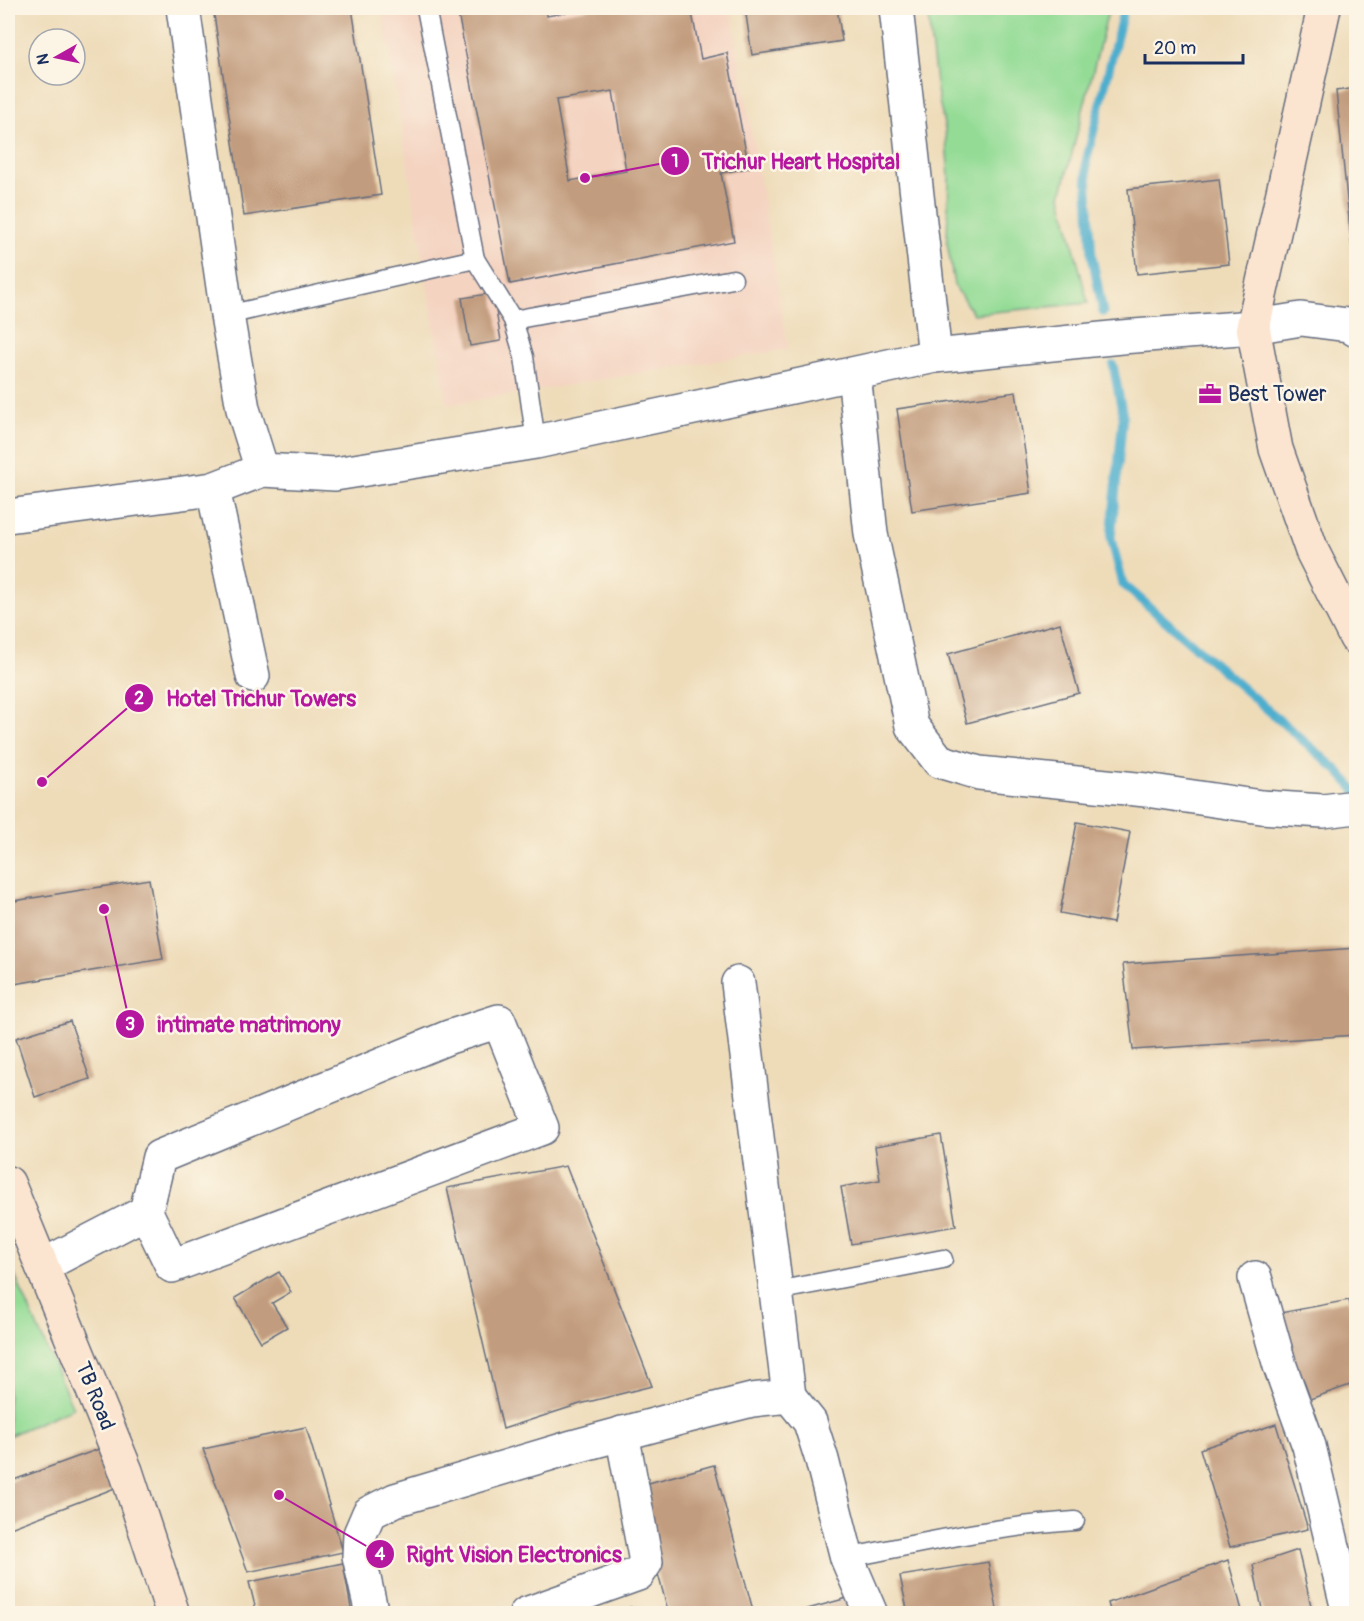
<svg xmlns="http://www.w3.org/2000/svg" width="1364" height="1621" viewBox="0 0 1364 1621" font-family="Pangolin,sans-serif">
<rect width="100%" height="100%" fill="#fcf5e5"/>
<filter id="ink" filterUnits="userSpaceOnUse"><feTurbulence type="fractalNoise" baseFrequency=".0167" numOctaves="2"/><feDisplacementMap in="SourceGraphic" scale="12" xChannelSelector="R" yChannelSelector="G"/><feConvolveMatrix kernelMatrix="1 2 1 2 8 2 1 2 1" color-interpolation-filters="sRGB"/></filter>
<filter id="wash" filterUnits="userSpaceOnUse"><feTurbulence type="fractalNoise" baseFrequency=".008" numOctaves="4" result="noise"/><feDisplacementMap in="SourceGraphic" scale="24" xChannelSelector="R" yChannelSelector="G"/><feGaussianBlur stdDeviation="1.35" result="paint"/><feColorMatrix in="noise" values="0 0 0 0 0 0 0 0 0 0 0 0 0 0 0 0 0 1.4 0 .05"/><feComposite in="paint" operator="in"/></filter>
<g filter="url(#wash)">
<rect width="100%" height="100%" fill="#eedcb9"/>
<!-- built -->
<path fill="#f4d3c1" d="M382,8H731L788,349L447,405Z"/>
<!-- green -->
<g fill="#94dc96" stroke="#58867a" stroke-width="1.5">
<path d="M927,8H1109L1061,196L1088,303L973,314L954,285L947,242L949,177L945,129L937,91Z"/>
<path d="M8,1260L73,1408L8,1436Z"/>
</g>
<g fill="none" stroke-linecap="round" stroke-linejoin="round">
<!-- stream -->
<g stroke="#4eaecd" stroke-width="9">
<path d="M1103,312L1092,256L1086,162L1124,8"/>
<path d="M1113,365L1123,416L1111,538L1123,584L1338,771L1356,791"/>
</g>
</g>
<g id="blocks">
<!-- building -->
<g fill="#c29c7e" fill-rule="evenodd">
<path d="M213,8H352L381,195L244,216Z"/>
<path d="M457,8H545L547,16L592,8H691L701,59L727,53L749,168L721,173L734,241L510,284ZM613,91L626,171L570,181L556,100Z"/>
<path d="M745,8H837L842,41L752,55Z"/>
<path d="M1356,88V278H1355L1336,91Z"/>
<path d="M1219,179L1229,264L1137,274L1128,189Z"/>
<path d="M493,293L501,341L470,346L462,298Z"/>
<path d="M1016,392L1031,493L912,511L897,409Z"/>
<path d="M1060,623L1079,693L967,723L948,654Z"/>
<path d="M1077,822L1130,832L1113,923L1060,913Z"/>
<path d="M149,879L163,959L8,985V902Z"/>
<path d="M1356,948V1035L1133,1050L1123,964Z"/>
<path d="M70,1021L90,1079L35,1097L16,1038Z"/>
<path d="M941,1135L956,1226L851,1244L841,1187L880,1180L875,1146Z"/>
<path d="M566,1166L652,1386L580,1404L503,1429L447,1188Z"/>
<path d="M279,1272L291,1292L272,1303L287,1327L261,1342L235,1298Z"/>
<path d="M1349,1300L1356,1331V1383L1307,1400L1280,1313Z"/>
<path d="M1276,1424L1308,1529L1230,1547L1200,1449Z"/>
<path d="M306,1427L343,1552L248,1572L203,1449Z"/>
<path d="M99,1449L115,1488L8,1529V1482Z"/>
<path d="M714,1465L754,1614H669L634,1487Z"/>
<path d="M1298,1550L1313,1614H1263L1253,1565Z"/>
<path d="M1228,1560L1243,1614H1111L1108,1603Z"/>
<path d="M988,1562L998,1614H908L900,1576Z"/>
<path d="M343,1563L352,1614H257L249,1582Z"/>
<path d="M851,1597L855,1614H793V1613Z"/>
<path d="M631,1607L634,1614H609V1613Z"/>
</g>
</g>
</g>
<g filter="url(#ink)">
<use href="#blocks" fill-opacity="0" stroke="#656c7e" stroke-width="1.5"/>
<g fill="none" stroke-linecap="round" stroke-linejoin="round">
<!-- lane casing -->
<g stroke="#656c7e" stroke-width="21">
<g id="lane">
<path d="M475,259L513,320L524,357L536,442"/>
<path d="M227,315L475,259L426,8"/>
<path d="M513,320L733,279"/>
<path d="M776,1291L943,1259"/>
<path d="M847,1558C922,1543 998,1526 1075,1521"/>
</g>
</g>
<!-- street casing -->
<g stroke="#656c7e" stroke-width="36">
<g id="street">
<path d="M183,8L227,315L243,409L262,470L335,474L536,442L935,356L1121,337L1253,327L1301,319L1348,325L1356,330"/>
<path d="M896,8L935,356"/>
<path d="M854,374L871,534L912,726L939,761L979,773L1146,790L1261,807L1323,811L1356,807"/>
<path d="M213,489L253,676"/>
<path d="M8,516L213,489L262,470"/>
<path d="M738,983L789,1396"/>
<path d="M42,1266L146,1212L159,1157L449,1037L499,1021L542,1128L172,1266L146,1212"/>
<path d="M1255,1278L1280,1366L1309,1446L1349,1614"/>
<path d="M372,1614L359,1556L360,1534L369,1513L395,1500L569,1448L680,1418L752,1400L789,1396L810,1422L822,1460L847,1558L871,1614"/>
<path d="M526,1614L638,1574L646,1562L622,1433"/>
</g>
</g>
<!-- secondary casing -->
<g stroke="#656c7e" stroke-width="36">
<g id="secondary">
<path d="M1324,8L1253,327L1276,449L1312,551L1356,638"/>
<path d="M8,1183L126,1471L173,1614"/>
</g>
</g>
<!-- lane -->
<use href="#lane" stroke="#fff" stroke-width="18"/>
<!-- street -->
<use href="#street" stroke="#fff" stroke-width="33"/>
<!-- secondary -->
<use href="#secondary" stroke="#fce5d0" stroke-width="33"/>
</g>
</g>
<!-- icons -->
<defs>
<g id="office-bare" transform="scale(1.8)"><path d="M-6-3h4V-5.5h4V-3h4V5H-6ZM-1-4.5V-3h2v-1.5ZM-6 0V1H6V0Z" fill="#b5179e" stroke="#fcf5e5" stroke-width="2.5" paint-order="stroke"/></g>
</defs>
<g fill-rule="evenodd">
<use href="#office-bare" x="1210" y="394"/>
</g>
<g text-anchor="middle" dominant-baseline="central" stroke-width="5" stroke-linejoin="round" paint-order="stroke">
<!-- poi labels -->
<g font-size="21" fill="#1b2f5e" stroke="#fcf5e5" text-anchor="start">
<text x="1228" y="394">Best Tower</text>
</g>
<!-- street labels -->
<g font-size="21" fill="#1b2f5e" stroke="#fcf5e5">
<text transform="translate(95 1396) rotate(68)">TB Road</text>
</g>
</g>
<!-- callouts -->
<path fill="none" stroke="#b5179e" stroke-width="2" d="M585 178L675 161M42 782L139 698M104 909L130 1024M279 1495L380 1554"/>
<g fill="#b5179e" stroke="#fcf5e5" stroke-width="2">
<circle cx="585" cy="178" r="6"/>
<circle cx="42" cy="782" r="6"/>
<circle cx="104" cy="909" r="6"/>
<circle cx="279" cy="1495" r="6"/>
<circle cx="675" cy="161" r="15"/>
<circle cx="139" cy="698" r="15"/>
<circle cx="130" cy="1024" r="15"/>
<circle cx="380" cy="1554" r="15"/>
</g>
<g font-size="18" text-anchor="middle" font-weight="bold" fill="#fff">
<text x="675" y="167">1</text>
<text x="139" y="704">2</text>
<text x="130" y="1030">3</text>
<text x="380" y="1560">4</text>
</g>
<g font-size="22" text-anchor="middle" font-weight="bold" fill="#b5179e" stroke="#fcf5e5" stroke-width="5" stroke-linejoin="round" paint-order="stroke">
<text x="801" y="169">Trichur Heart Hospital</text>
<text x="261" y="706">Hotel Trichur Towers</text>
<text x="249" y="1032">intimate matrimony</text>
<text x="514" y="1562">Right Vision Electronics</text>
</g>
<!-- margin -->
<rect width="1364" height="1621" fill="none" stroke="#fcf5e5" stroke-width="30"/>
<!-- north arrow -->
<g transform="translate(57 57) rotate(261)"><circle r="28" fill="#fcf5e5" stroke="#a2a6af" stroke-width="1.5"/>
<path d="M0-4.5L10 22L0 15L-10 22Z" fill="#b5179e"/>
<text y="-9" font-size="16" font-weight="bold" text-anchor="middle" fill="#1b2f5e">N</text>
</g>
<!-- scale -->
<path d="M1145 54v9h98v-9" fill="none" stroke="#1b2f5e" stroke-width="3"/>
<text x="1154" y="54" font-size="18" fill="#1b2f5e" stroke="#fcf5e5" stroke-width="4.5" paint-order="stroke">20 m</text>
</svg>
